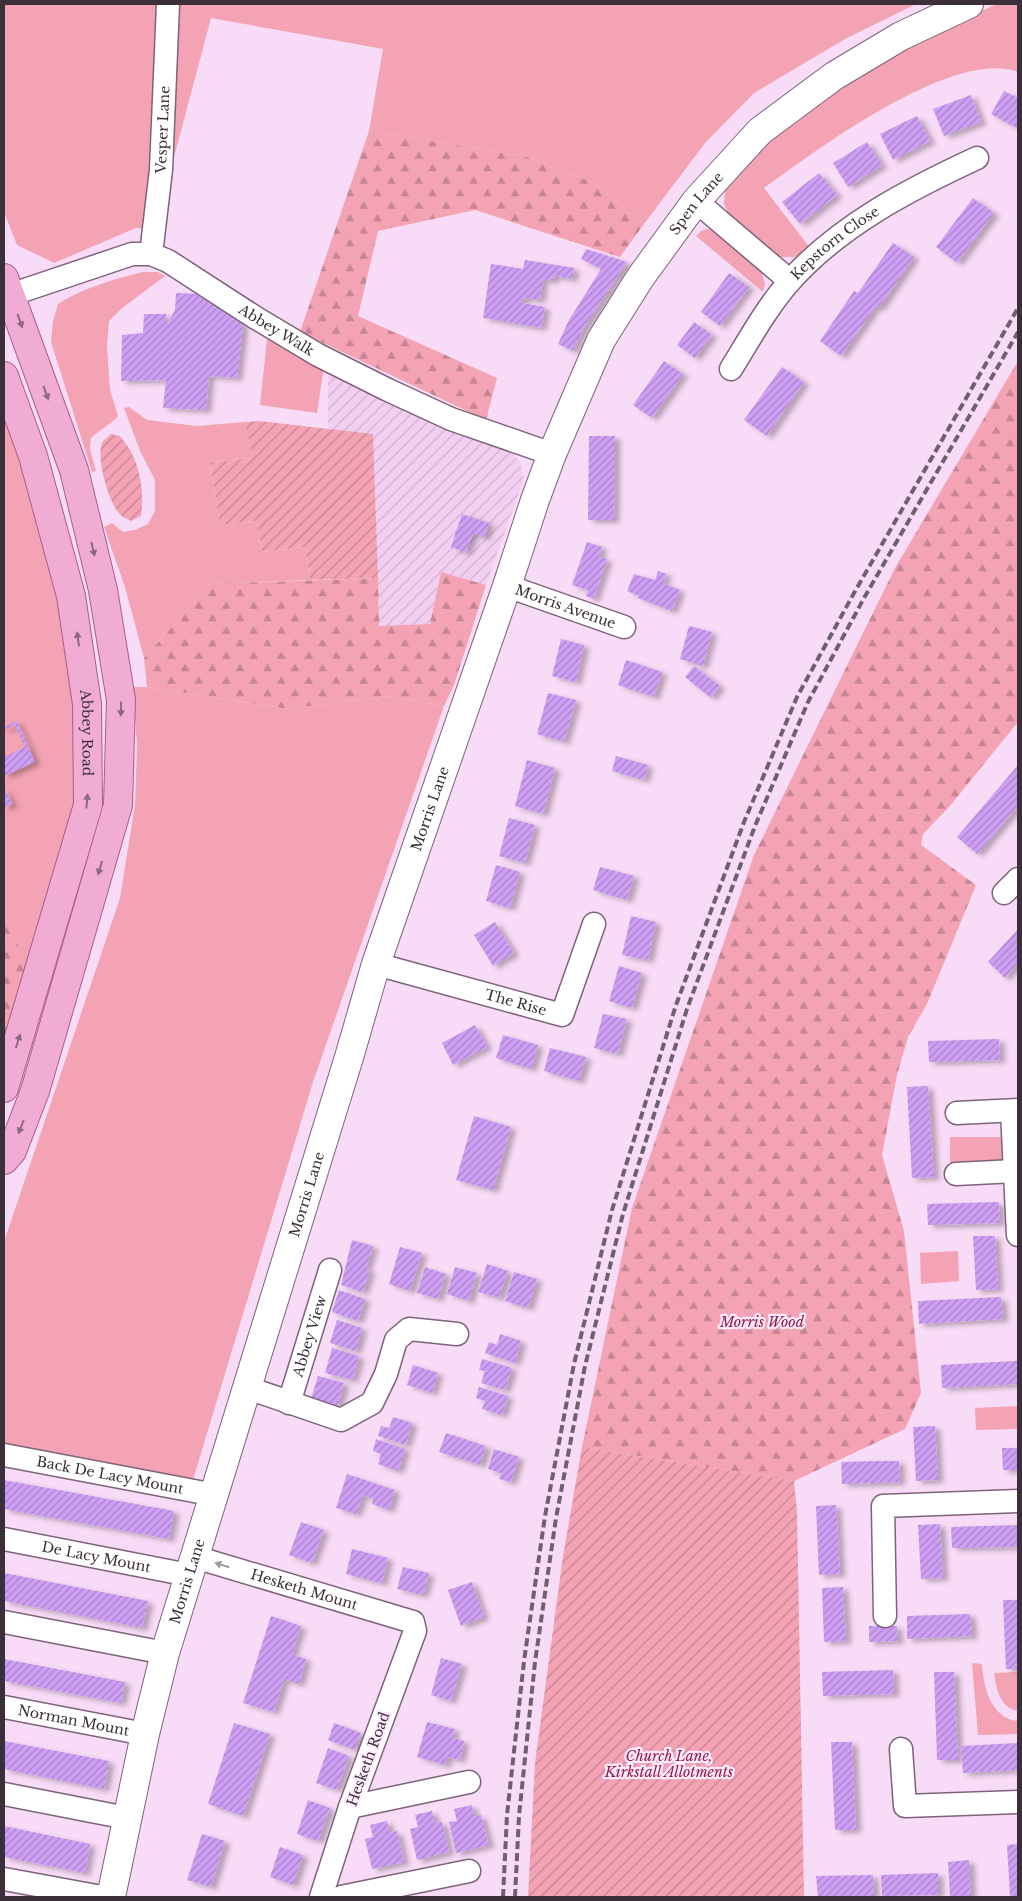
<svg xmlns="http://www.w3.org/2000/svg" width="1022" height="1901" viewBox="0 0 1022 1901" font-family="'Libre Baskerville',serif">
<defs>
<pattern id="industrial-furrows" width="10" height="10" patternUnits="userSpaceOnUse" patternTransform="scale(1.25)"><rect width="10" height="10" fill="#f2cff0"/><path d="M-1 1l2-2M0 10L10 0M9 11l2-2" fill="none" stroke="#d0b2cf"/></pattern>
<pattern id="forest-firs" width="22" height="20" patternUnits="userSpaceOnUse" patternTransform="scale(1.25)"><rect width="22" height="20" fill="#f3a3b3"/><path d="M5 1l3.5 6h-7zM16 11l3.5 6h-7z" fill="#c68593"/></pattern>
<pattern id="garden-furrows" width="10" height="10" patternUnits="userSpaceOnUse" patternTransform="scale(1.25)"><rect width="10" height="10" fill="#f3a3b3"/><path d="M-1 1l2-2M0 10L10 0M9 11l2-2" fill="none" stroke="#c68593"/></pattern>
<pattern id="building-hatch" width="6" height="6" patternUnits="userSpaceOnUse" patternTransform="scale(1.25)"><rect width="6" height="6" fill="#ce9ff5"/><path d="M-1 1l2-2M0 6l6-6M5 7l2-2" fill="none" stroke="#a882c7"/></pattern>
<filter id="shadow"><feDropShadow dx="5.5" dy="3" stdDeviation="2.5" flood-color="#0004"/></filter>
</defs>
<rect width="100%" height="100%" fill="#f8dbf6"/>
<!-- industrial -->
<path fill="url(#industrial-furrows)" d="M328,368L509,450L520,462L524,479L486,585L441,572L430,624L379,627L373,435L328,429Z"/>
<!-- green -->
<g fill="#f3a3b3">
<path d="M4,4H916L845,39L754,93L705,143L644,224L592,182L524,156L369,131L383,49L211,18L169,176L164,230L136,228L54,263L17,245L4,212Z"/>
<path d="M997,4H1018V72C954,47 815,151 764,188L810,248L804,253L794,257H780L771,253L730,217L724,204L725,190L759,148L829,92L928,35Z"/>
<path d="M707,229L715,230L759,266L765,283L763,292L696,236L701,231Z"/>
<path d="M143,272H158L165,276L121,309L109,321L107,346L110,390L118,416C114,422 98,431 91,438L90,449L96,471L92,472L51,342L53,321L58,304C83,288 114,279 143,272Z"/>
<path d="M267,339L324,366L317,413L260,405Z"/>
<path d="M129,407L147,420L197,426L245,422L252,458L210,462L220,525L257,521L262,552L305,547L310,580L210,584L144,658L125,587L104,527L112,523L123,532L135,530L148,524L155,511V480L140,451L124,408Z"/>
<path d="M4,410L36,501L68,617L81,804L7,1025L4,1026Z"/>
<path d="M133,687H147L288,709L387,696L444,706L313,1082L192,1483L4,1447V1242L120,898L135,805L137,746Z"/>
<path d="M950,1137H1006L1007,1165L950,1166Z"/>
<path d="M958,1251L959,1281L921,1284L920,1253Z"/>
<path d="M1018,1406V1429L976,1430L975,1408Z"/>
<path d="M972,1663L982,1664C983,1686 991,1719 1018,1721V1734L978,1735Z"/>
<path d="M1018,1672V1711C1000,1708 996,1688 994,1673Z"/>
</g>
<!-- forest -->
<g fill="url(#forest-firs)">
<path d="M369,131L524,156L592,182L644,224L620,257L475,210L378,231L358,316L497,378L486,420L300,332Z"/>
<path d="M1018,361V722L949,807L923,834L921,845L976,885L927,1004L908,1037L897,1075L882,1155L904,1231L921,1393L905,1429L794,1481L582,1447L632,1208L754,855L895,568Z"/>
<path d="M441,572L486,585L454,685L444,706L387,696L288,709L147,687L144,658L210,584L378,578L379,626L430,624Z"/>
<path d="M4,923L21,950L28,986L4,1062Z"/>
</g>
<!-- garden -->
<g fill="url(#garden-furrows)">
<path d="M259,421L373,434L378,578L310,580L305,547L262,552L257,521L220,525L210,462L252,458L245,422Z"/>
<path d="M111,434L120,436C139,457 145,488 141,516L131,521C125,518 122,517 118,512C108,499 96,458 102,443C104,439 108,437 111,434Z"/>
<path d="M582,1447L794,1481L797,1511L804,1897H528L535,1763L563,1556Z"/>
</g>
<!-- building -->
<g fill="url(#building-hatch)" filter="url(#shadow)">
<path d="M1004,91L1018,98V129L991,114Z"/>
<path d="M971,95L981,122L944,136L933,109Z"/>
<path d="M917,116L930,141L893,160L880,134Z"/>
<path d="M867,142L882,165L848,187L833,163Z"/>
<path d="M819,173L837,195L800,224L782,202Z"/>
<path d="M973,198L994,213L957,263L936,247Z"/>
<path d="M893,243L914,257L879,308L876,306L841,356L820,341L854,291L858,293Z"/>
<path d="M586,249L627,262L583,329L573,351L558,344L569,320L601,269L581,259Z"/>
<path d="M525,260L574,268L572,279L554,276L553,281L543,279L540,300L523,298L522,303L545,307L541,328L483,318L491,264L523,269Z"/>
<path d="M729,273L749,287L720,326L701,312Z"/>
<path d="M176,293L196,294L243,324L237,378L209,376L206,410L163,408L166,380L121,381L122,335L143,333L144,314H166V326L175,310Z"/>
<path d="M694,322L712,335L695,358L677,345Z"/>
<path d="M664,361L683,374L652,418L633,405Z"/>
<path d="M782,367L804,382L767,436L744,420Z"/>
<path d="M589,436H615L614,520H588Z"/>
<path d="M462,514L489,523L484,537L473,533L466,552L451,547Z"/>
<path d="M587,542L602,547L599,557L607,559L594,599L586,596L588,590L572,585Z"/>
<path d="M658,571L667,574L663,583L680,590L672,611L638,598L639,596L627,591L634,574L655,580Z"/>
<path d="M689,626L712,632L703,666L680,659Z"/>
<path d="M561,639L584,645L576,682L552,676Z"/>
<path d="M626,660L662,672L654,697L618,685Z"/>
<path d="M694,666L720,686L711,698L685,677Z"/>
<path d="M548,693L576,700L564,742L537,734Z"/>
<path d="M17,721L35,762L4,776V757L25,747L15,725L4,730V727Z"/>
<path d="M616,756L648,765L644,780L612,771Z"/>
<path d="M527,760L555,768L543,814L515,806Z"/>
<path d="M1018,765V806L977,854L957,837Z"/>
<path d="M4,787L12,804L4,808Z"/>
<path d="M509,818L535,825L525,863L499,856Z"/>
<path d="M496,865L520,872L510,908L486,901Z"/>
<path d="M600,867L634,876L627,900L593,890Z"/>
<path d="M631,916L656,922L648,960L622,955Z"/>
<path d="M495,922L514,953L493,966L474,935Z"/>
<path d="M1017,930L1018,963L1005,978L988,962Z"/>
<path d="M619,966L642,973L632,1008L609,1001Z"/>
<path d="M603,1014L627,1019L618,1054L594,1048Z"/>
<path d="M475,1025L487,1047L453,1065L442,1043Z"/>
<path d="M503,1035L538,1045L531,1069L496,1058Z"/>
<path d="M999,1039L1000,1060L929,1062L928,1041Z"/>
<path d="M550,1048L586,1057L579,1081L544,1071Z"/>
<path d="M928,1086L934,1177L912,1178L907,1087Z"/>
<path d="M474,1116L511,1127L493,1190L456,1180Z"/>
<path d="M999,1202L1000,1223L928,1225L927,1204Z"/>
<path d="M973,1236H995L998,1289L976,1290Z"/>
<path d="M352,1240L373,1246L366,1269L370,1270L363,1292L341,1285Z"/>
<path d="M400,1247L422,1253L410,1291L389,1284Z"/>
<path d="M487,1264L508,1271L499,1298L478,1292Z"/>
<path d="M425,1267L446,1274L438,1299L417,1293Z"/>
<path d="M455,1267L477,1273L469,1301L447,1294Z"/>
<path d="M514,1272L537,1279L528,1308L505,1301Z"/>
<path d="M339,1290L365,1299L358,1321L332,1312Z"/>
<path d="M1001,1297L1003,1319L919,1324L918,1301Z"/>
<path d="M337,1320L362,1328L356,1351L330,1343Z"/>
<path d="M500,1334L521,1341L515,1363L485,1353L489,1342L497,1345Z"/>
<path d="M332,1348L359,1356L353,1380L325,1373Z"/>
<path d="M482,1359L512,1368L505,1390L481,1383L485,1371L479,1370Z"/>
<path d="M1016,1361H1018V1384L942,1388L941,1365Z"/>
<path d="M413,1365L438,1373L432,1393L407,1385Z"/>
<path d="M318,1376L344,1383L338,1406L311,1399Z"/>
<path d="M479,1387L508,1396L502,1415L482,1409L485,1401L476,1398Z"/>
<path d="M393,1417L412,1423L406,1445L378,1436L381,1426L389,1428Z"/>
<path d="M935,1426L938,1480L916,1481L913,1427Z"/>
<path d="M446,1433L486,1446L480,1465L439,1452Z"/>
<path d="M376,1439L405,1449L398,1471L378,1464L381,1454L373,1451Z"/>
<path d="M1002,1448H1018V1470H1003Z"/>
<path d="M494,1449L519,1457L511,1482L499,1479L501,1473L488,1469Z"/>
<path d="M880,1461H899L900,1482L842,1484L841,1462Z"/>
<path d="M347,1474L395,1490L389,1510L372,1504L373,1499L363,1495L356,1514L336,1508Z"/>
<path d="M4,1480L174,1511L169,1539L4,1509Z"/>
<path d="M836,1505L840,1574L819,1575L816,1506Z"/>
<path d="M301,1522L324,1530L312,1563L289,1555Z"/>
<path d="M940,1524L943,1578L921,1579L918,1525Z"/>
<path d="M1018,1525V1547L952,1548L951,1527Z"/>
<path d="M352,1549L388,1558L382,1583L346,1574Z"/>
<path d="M403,1567L429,1573L423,1595L397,1589Z"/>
<path d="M4,1573L148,1601L142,1628L4,1601Z"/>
<path d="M472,1582L484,1617L461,1626L448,1590Z"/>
<path d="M843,1587L846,1641L824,1642L822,1588Z"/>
<path d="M1003,1600H1018V1669H1006Z"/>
<path d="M970,1614L972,1636L907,1639V1616Z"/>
<path d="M271,1616L301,1626L292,1654L306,1659L299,1684L284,1679L274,1712L243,1703Z"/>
<path d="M869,1626H897L898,1641L869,1642Z"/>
<path d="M441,1658L462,1664L451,1701L431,1695Z"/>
<path d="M4,1659L125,1682L121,1703L4,1681Z"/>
<path d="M893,1670L894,1694L823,1696L822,1672Z"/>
<path d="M934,1672H954L958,1760H937Z"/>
<path d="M427,1722L455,1729L452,1738L464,1741L460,1760L447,1757L445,1765L417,1757Z"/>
<path d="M234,1723L270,1734L243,1816L208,1804Z"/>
<path d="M334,1723L361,1733L355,1750L328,1740Z"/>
<path d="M4,1741L109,1761L104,1789L4,1769Z"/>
<path d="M831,1742H852L856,1830H835Z"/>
<path d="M1018,1743V1770L963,1773L961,1746Z"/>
<path d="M328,1748L349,1756L337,1790L316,1783Z"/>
<path d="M308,1800L330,1808L318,1841L297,1834Z"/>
<path d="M472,1805L474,1817L481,1815L489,1845L456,1853L449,1822L457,1821L454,1809Z"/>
<path d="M432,1811L435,1823L442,1822L449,1852L417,1860L410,1829L418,1827L415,1815Z"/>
<path d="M387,1821L390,1833L397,1831L404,1862L372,1869L365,1839L373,1837L370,1825Z"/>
<path d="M4,1826L90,1844L85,1873L4,1857Z"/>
<path d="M202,1834L225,1841L211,1887L187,1880Z"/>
<path d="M1018,1844V1897H1010L1007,1845Z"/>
<path d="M280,1847L303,1855L293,1885L270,1877Z"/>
<path d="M969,1860L971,1897H950L948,1862Z"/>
<path d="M938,1873V1895L882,1896L881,1875Z"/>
<path d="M873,1875L874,1897H818L816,1876Z"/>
</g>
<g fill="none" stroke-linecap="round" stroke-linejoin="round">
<!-- street casing -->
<g stroke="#7d637b" stroke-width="25">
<g id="street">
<path d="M696,201L790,281"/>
<path id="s1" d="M151,254L161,170L168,4"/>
<path id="s2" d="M4,297L132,254H151L168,261L256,318L318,355L388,390L451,419L552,454"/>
<path id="s3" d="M731,369C749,340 767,307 790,281C840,225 910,189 977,158"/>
<path id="s4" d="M507,586L624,627"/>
<path d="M1004,893L1018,879"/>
<path id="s5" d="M376,964L562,1015L594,924"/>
<path d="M1012,1111L1018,1235"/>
<path d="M957,1113L1018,1110"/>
<path d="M956,1174L1015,1171"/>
<path d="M248,1388L341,1420L372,1403L386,1374L396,1340L409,1329L457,1334"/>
<path id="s6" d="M289,1403L330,1270"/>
<path id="s7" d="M4,1455L215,1495"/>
<path id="s8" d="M4,1539L189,1575"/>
<path id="s9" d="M195,1557L413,1622L415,1631L350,1807L321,1897"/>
<path d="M885,1616L883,1506L1018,1501"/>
<path d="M4,1622L165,1653"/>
<path id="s10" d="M4,1707L145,1734"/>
<path d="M901,1749L905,1806L1018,1802"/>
<path d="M4,1794L127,1818"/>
<path d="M350,1807L469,1782"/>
<path d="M4,1879L102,1897"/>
<path d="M341,1897L469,1871"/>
</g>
</g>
<!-- secondary casing -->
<g stroke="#7d637b" stroke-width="30">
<g id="secondary">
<path id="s11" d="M111,1897L145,1734L165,1653L350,1054L376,964L507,586L535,500L552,454L601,340L640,278L696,201L760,131L834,76L901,36L969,4"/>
</g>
</g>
<!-- primary casing -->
<g stroke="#ab5d8b" stroke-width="30">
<g id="primary">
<path d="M4,278L74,470L103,590L121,700L118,805L35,1091L12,1151L4,1160"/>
<path id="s12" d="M4,376L33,456L71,596L87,704L88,805L4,1088"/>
</g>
</g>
<!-- street -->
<use href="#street" stroke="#fff" stroke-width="22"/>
<!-- secondary -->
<use href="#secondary" stroke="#fff" stroke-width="28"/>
<!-- primary -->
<use href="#primary" stroke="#f1acd3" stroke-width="28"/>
<!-- rail -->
<g stroke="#70606f" stroke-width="4" stroke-dasharray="8 4" stroke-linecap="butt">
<path d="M503,1897L507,1815L524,1661L545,1516L574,1364L612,1210L676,1005L744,822L797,697L854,593L1018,308"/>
<path d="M515,1897L519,1816L535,1662L556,1518L585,1366L623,1214L687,1009L755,826L808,702L864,598L1018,332"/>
</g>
</g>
<!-- one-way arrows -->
<defs><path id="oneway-solid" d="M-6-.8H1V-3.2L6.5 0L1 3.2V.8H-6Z" transform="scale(1.25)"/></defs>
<g fill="#8d687f">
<use href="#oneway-solid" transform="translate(20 321) rotate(70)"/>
<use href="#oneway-solid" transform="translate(46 393) rotate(70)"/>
<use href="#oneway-solid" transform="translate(93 549) rotate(77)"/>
<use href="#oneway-solid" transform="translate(78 639) rotate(-98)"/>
<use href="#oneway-solid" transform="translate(121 709) rotate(91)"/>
<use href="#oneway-solid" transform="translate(87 801) rotate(-85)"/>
<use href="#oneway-solid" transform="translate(100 868) rotate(106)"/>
<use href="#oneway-solid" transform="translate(18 1041) rotate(-73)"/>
<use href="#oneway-solid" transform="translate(21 1127) rotate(111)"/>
</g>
<use fill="#9d989c" href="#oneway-solid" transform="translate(222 1565) rotate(-163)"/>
<g text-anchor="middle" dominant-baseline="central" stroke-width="4.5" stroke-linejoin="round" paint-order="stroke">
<!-- street labels -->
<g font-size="14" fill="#3b303a" stroke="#feecfd">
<text stroke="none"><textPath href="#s1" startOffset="125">Vesper Lane</textPath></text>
<text stroke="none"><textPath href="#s11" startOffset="1801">Spen Lane</textPath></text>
<text stroke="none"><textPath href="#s3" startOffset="165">Kepstorn Close</textPath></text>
<text stroke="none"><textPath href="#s2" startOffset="301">Abbey Walk</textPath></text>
<text stroke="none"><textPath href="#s4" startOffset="62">Morris Avenue</textPath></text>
<text stroke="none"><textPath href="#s12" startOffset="368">Abbey Road</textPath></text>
<text stroke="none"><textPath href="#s11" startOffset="1135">Morris Lane</textPath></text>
<text stroke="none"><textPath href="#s5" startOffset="145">The Rise</textPath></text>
<text stroke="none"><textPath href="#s11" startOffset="730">Morris Lane</textPath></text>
<text stroke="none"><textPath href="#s6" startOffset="70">Abbey View</textPath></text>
<text stroke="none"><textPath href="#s7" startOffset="108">Back De Lacy Mount</textPath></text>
<text stroke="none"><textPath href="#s8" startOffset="94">De Lacy Mount</textPath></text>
<text stroke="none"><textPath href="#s11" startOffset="325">Morris Lane</textPath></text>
<text stroke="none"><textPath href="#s9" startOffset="114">Hesketh Mount</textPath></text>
<text stroke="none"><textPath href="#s10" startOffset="71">Norman Mount</textPath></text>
<text transform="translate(368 1759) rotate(-70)">Hesketh Road</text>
</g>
<!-- park labels -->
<g font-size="14" font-style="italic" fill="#931844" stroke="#feecfd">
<text x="762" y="1322">Morris Wood</text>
<text x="669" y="1756">Church Lane,<tspan x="669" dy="16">Kirkstall Allotments</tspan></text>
</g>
</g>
<!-- border -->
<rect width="1022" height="1901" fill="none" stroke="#3b303a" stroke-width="10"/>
</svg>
